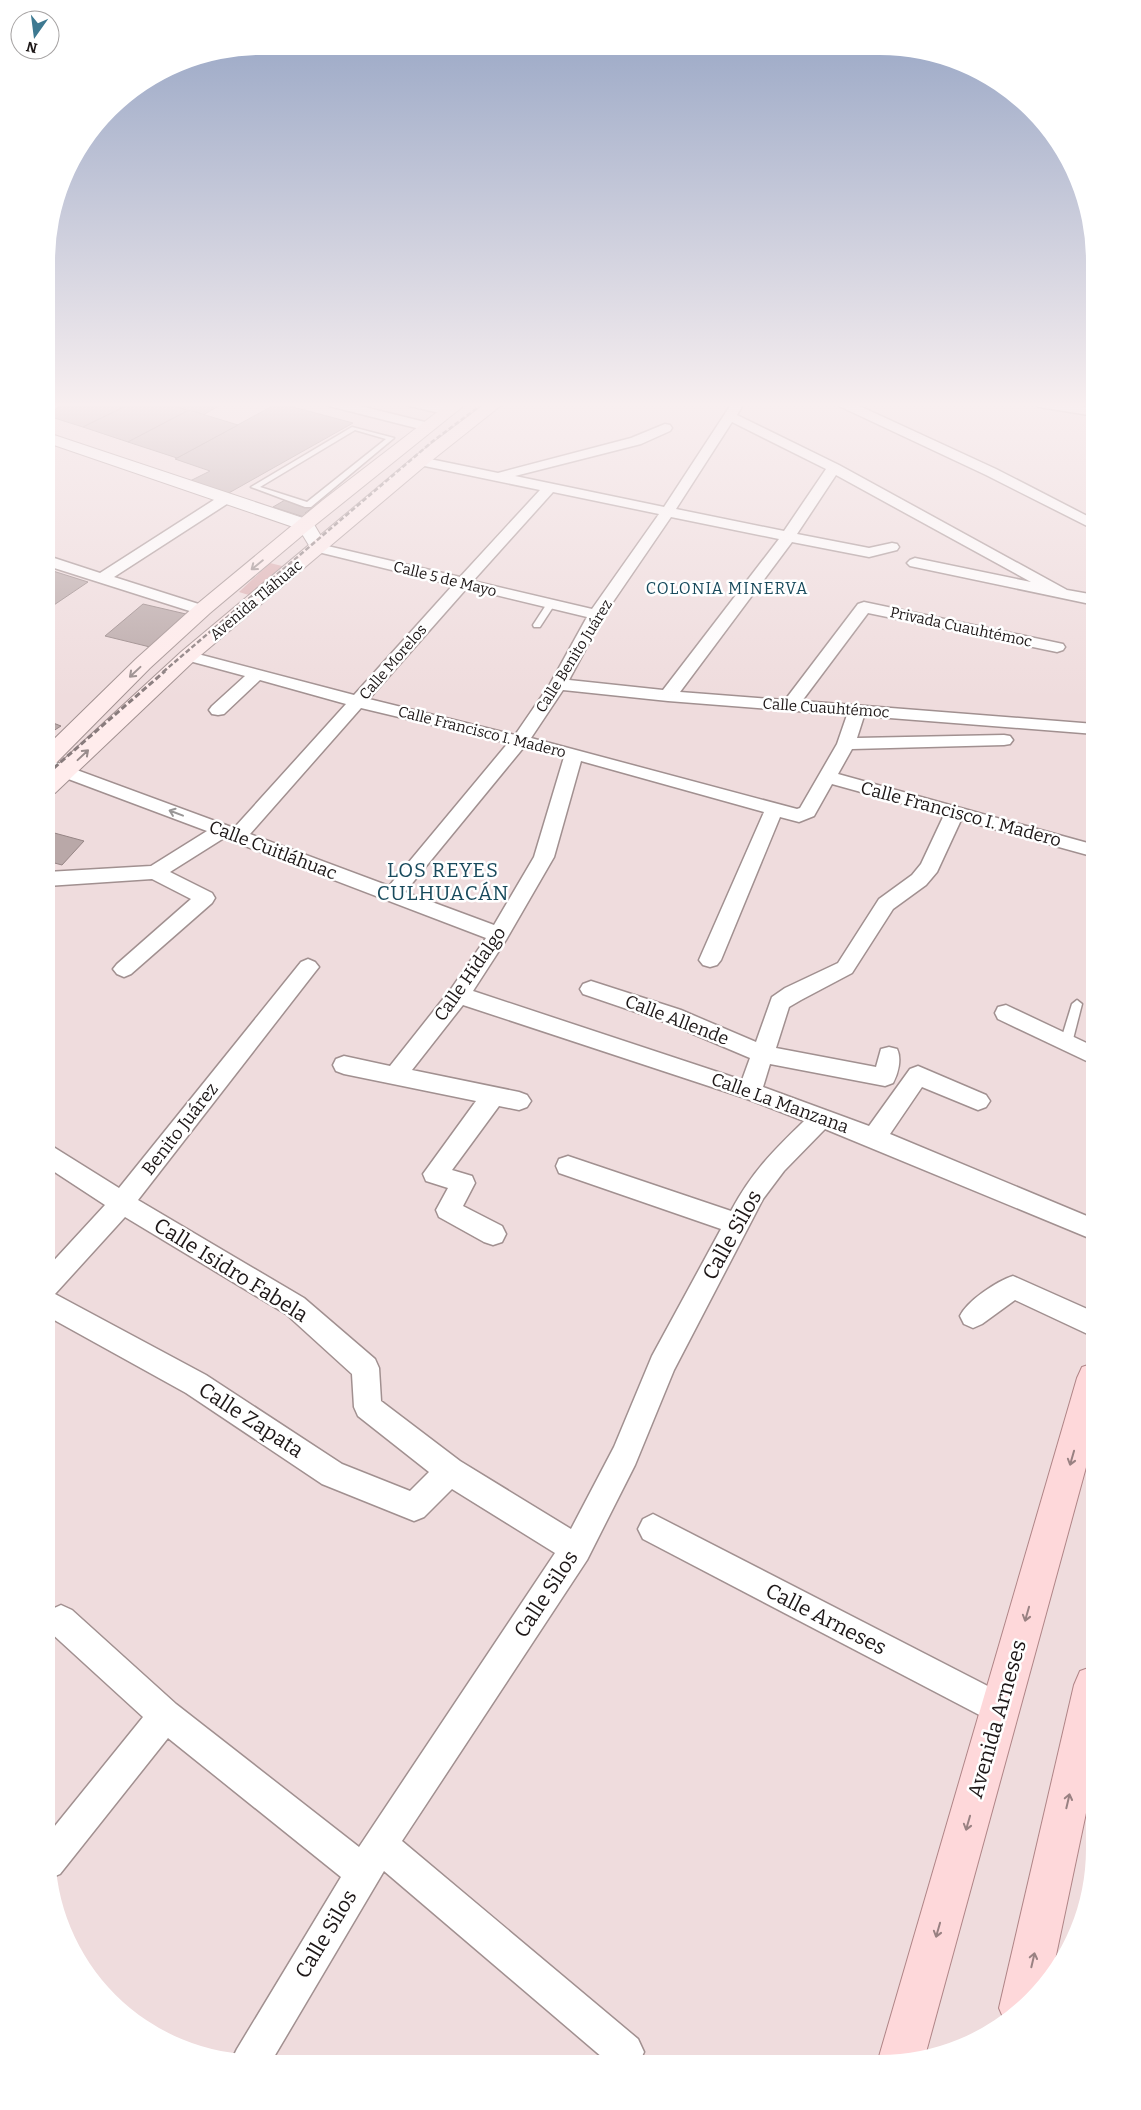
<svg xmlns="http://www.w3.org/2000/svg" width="1141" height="2110" viewBox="0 0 1141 2110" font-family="Bitter,serif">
<rect width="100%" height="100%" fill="#efdcdd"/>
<!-- green -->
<path fill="#dcafb1" d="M270,563L286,567L252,596L239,592Z"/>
<!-- building -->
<g fill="#b9a8a8" stroke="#968585">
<path d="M64,403H132L83,427L48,416V413Z"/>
<path d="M132,403H165L189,410L128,442L83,427Z"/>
<path d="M189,403H219L222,404L203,415L180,408Z"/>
<path d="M278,403L353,423L227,494L190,481L210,471L175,459Z"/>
<path d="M189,410L238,425L177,458L128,442Z"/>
<path d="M285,500L312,508L305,513L309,514L304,517L273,507Z"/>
<path d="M53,571L88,582L48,609V575Z"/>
<path d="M143,604L186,614L150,647L105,636Z"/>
<path d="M48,721L61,726L47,735Z"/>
<path d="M47,831L84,841L62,865L47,861Z"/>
</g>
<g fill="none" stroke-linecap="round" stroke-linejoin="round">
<!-- service casing -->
<g stroke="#a19090" stroke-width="3">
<g id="service">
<path d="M352,427L394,438L311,507H305L251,487ZM355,430L386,439L307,502L260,487Z"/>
<path d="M548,602L555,604L540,627H534L533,625Z"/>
<path d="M1077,1000L1082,1004L1072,1043L1066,1047L1060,1043L1072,1004Z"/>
</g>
</g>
<!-- minor casing -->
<g stroke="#a19090" stroke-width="3">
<g id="minor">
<path d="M64,403L48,413L49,403Z"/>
<path d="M327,403H348L433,424L435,427L428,431L329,406Z"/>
<path d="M408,403H430L453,408L454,411L448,415L410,406Z"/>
<path d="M732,403H744L737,415L839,465L1067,590L1095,595V605L910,566L907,563L910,560L915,558L1031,582L836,475L797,534L869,548L892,543L897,544L899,547L897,550L869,557L792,542L680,692L785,700L858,604L864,602L1063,644L1065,647L1063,650L1057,652L868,613L802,701L1095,724V734L864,716L857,738L1004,735L1010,736L1013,740L1010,744L1004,745L852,749L838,774L1095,845V857L961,820L937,872L926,885L893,909L852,973L801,1000L789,1007L776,1048L876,1067L881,1049L889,1047L897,1049C902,1059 898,1074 893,1083L885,1086L770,1064L763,1087L869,1126L910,1069L918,1066L986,1095L990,1101L986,1107L978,1110L922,1087L890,1134L1094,1219V1240L825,1129L784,1171L763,1199L674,1370L635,1465L587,1560L402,1841L638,2039L644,2052L639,2063H609L384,1871L271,2062H233L231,2061L237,2049L341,1877L168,1738L60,1874L51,1878L46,1837L143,1717L50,1632L47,1623L50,1610L61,1605L72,1610L176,1704L359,1847L555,1553L452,1489L424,1517L414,1521L322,1484L186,1393L47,1316V1268L105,1205L47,1167V1145L55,1148L119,1188L301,962L308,959L315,962L319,967L315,972L138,1200L304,1298L375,1359L379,1368L381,1401L460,1461L571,1529L614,1447L652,1356L721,1229L559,1173L556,1166L559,1159L568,1156L731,1211C752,1172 772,1152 804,1121L742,1097L463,1005L412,1070L519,1092L527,1095L531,1101L527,1107L519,1110L499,1106L452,1170L472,1176L475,1183L463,1206L502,1226L506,1234L502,1242L493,1245L484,1242L439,1217L436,1210L448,1188L426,1181L423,1174L476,1101L344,1074L336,1071L333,1065L336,1059L344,1056L390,1066L451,989L486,938L224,838L170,872L212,893L215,898L212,903L131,974L124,977L117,974L113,969L117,964L191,899L152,879L47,886V872L151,866L207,831L47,771V759L234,828L346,704L260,680L224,714L218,715L212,714L209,710L212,706L245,676L182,659L180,656L182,653H194L354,695L453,585L314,551L312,548L314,545L319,544L460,577L540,490L415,464L413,461L415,458L420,457L498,473L631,438L665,424L670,425L672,428L670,431L641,444L515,476L664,507ZM732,422L826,469L784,531L676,509ZM553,492L659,514L592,609L473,581ZM671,517L779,539L663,690L569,680L604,615ZM467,588L587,617L550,684L515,735L369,699ZM563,690L668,701L847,715L837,744L800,808L797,809L531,738ZM361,708L508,743L389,886L250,834ZM524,747L564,757L534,857L494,925L405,892ZM581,761L764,812L699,960L703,965L710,967L717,965L721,960L780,817L799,822L814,816L832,784L944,815L921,864L912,875L879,899L838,963L785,988L772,997L756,1042L681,1010L591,981L583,984L580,989L583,994L665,1022L750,1058L742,1080L473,991L506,940L554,857ZM125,1217L286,1314L352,1374L354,1407L358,1416L429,1472L410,1491L342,1464L206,1375L55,1294Z"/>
<path d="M837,403H853L996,469L1095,520V530L986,475L839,406Z"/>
<path d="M1033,403H1063L1095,408V416L1039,407Z"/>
<path d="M225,495L230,496L232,499L230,502L114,577L208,607L210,610L208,613H196L48,566V556L100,573L220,496Z"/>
<path d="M1006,1005L1095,1047V1065L998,1019L995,1013L998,1007Z"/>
<path d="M1013,1276L1094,1312V1337L1015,1300L982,1324L973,1328L964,1324L960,1316C967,1301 997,1281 1013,1276Z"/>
<path d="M653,1514L1011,1698L1016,1709L1011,1720L1000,1725L989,1720L643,1539L638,1529L643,1519Z"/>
</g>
</g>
<!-- tertiary casing -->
<g stroke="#a19090" stroke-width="2">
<path id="tertiary" d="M48,433L312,521L328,548L325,552L319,553L313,552L299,529L48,443Z"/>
</g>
<!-- secondary casing -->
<g stroke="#a19090" stroke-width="2">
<g id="secondary">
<path d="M449,403H467L304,534L210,613L150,668L55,764L47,766V746L136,659L196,605L323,500Z"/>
<path d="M486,403H504L426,465L195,660L55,793L47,795V775L181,652L414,457Z"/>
</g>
</g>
<!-- primary casing -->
<g stroke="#af8486" stroke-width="2">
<g id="primary">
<path d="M1094,1363V1438L925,2056L880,2064L878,2060L1077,1378L1082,1367Z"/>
<path d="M1094,1666V1775L1051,1979L1010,2020L1005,2022L999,2008L1074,1685L1080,1671Z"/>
</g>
</g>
<!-- service -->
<use href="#service" fill="#fff" fill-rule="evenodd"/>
<!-- minor -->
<use href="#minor" fill="#fff" fill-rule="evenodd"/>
<!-- tertiary -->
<use href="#tertiary" fill="#fff" fill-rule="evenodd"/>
<!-- secondary -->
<use href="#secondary" fill="#ffecec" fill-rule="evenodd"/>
<!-- primary -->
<use href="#primary" fill="#fed8da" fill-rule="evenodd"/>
<!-- rail-far1 -->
<path stroke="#887b7c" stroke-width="2.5" stroke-dasharray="5 2.5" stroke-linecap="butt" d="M163,672L433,441L484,403"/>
<!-- rail -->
<path stroke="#887b7c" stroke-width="3" stroke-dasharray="6 3" stroke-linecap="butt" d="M47,774L165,671"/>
</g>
<!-- one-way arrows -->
<defs><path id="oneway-shaft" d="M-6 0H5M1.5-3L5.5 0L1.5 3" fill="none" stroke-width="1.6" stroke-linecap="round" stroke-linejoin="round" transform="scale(1.25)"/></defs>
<g stroke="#998c8c">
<use href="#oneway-shaft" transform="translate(257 565) rotate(141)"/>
<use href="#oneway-shaft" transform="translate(135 672) rotate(137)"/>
<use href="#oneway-shaft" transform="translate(83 755) rotate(-43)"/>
</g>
<use stroke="#999797" href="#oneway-shaft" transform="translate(176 813) rotate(-159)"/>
<g stroke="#998182">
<use href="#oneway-shaft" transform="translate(1072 1458) rotate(106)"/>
<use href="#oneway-shaft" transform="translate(1027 1614) rotate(106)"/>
<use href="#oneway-shaft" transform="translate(1068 1801) rotate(-77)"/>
<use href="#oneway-shaft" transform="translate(968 1823) rotate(106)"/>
<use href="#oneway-shaft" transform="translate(938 1930) rotate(106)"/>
<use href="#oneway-shaft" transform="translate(1033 1960) rotate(-77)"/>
</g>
<!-- sky -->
<linearGradient id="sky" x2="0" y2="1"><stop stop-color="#94a3c3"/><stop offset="0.58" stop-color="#f8eff0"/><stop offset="1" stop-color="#f8eff0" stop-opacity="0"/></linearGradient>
<rect width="1141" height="698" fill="url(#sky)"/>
<g text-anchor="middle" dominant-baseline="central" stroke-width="5" stroke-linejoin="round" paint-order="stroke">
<!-- far-street labels -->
<g font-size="15" fill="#1d1717" stroke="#fff">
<text transform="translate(445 579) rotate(14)">Calle 5 de Mayo</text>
<text transform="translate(256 600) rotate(-40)">Avenida Tláhuac</text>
<text transform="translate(961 627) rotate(12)">Privada Cuauhtémoc</text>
<text transform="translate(574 656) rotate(-58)">Calle Benito Juárez</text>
<text transform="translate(393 662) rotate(-49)">Calle Morelos</text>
<text transform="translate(826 708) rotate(4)">Calle Cuauhtémoc</text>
<text transform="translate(482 732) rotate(14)">Calle Francisco I. Madero</text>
</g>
<!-- far-neighbourhood labels -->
<g font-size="16" letter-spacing="1" fill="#184a5c" stroke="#fff">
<text x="727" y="588">COLONIA MINERVA</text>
</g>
<!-- street labels -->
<g font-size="18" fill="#1d1717" stroke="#fff">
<text transform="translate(961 814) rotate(15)">Calle Francisco I. Madero</text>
<text transform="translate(273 850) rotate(21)">Calle Cuitláhuac</text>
<text transform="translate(470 974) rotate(-55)">Calle Hidalgo</text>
<text transform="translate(677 1020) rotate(21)">Calle Allende</text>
<text transform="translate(780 1103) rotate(20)">Calle La Manzana</text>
<text transform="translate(180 1129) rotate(-52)">Benito Juárez</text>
</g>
<!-- quarter labels -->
<g font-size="20" letter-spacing="1" fill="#184a5c" stroke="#fff">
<text x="443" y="870">LOS REYES<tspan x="443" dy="23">CULHUACÁN</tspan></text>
</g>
<!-- near-street labels -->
<g font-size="21" fill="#1d1717" stroke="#fff">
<text transform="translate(732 1235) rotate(-61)">Calle Silos</text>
<text transform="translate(231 1270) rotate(32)">Calle Isidro Fabela</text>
<text transform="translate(251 1420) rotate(33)">Calle Zapata</text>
<text transform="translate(546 1594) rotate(-57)">Calle Silos</text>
<text transform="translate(826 1619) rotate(27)">Calle Arneses</text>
<text transform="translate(997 1719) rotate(-74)">Avenida Arneses</text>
<text transform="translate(326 1934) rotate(-59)">Calle Silos</text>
</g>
</g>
<!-- crop -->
<path d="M0 0H1141V2110H0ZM261 55H880A206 206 0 0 1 1086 261V1849A206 206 0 0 1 880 2055H261A206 206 0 0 1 55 1849V261A206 206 0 0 1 261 55Z" fill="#fff" fill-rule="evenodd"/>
<!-- north arrow -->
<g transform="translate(35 35) rotate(194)"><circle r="24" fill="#ffffff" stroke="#a5a2a2"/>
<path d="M0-4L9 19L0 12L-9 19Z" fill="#3d7991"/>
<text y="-8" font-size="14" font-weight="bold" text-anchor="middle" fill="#1d1717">N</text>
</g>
</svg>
